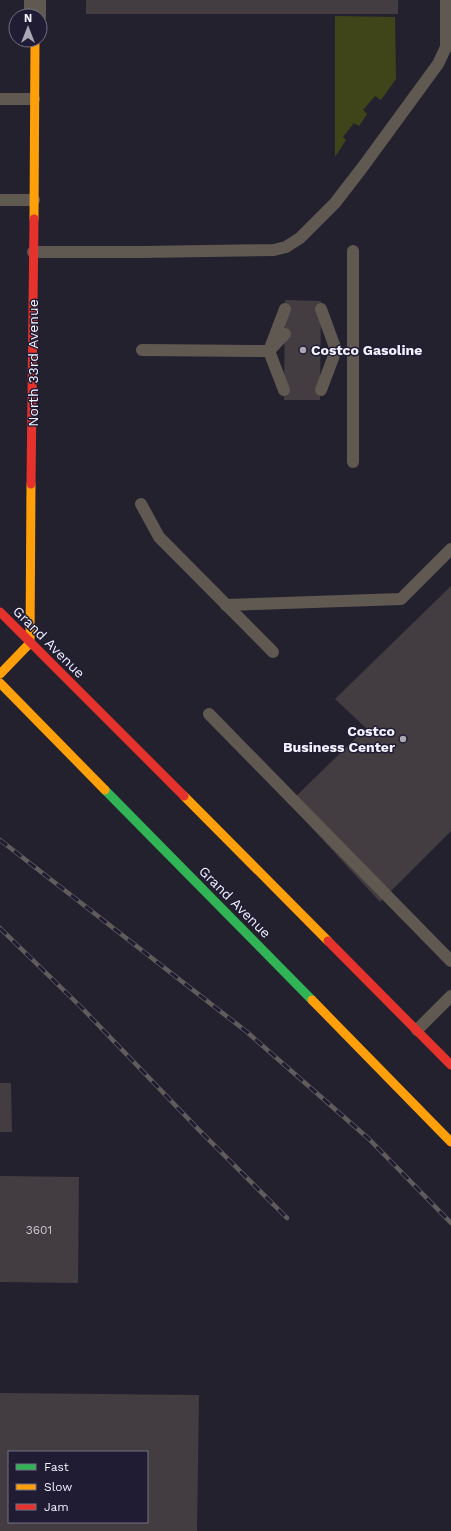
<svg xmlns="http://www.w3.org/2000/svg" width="451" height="1531" viewBox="0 0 451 1531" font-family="'Work Sans',sans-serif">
<rect width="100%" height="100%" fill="#24212e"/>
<!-- green -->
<path fill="#3f4518" d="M335,16L395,17L396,79L381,100L375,96L363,110L367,114L359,126L354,123L343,137L346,140L335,157Z"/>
<!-- building -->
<g fill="#433d42" fill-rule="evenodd">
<rect x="86" y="0" width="312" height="14"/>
<path d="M285,300L321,301L320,400H284Z"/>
<path d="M451,586V831L380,902L289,803L366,728L335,699Z"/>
<path d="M0,1083H11L12,1132H0Z"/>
<path d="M0,1176L79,1177L78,1283L0,1282Z"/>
<path d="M0,1393L199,1395L197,1531H0ZM9,1452H147V1522H9Z"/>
</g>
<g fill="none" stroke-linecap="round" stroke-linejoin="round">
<!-- lane -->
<g stroke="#605952" stroke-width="12">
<path d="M0,99H34"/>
<path d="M0,200H34"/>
<path d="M353,251V462"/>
<path d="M33,252H142L274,250L286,247L300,238L335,203L362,168L438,64L446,47V0"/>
<path d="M142,350L269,351L285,334"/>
<path d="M284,390L269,351L285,309"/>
<path d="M321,390L336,350L321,309"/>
<path d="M141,504L159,537L273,652"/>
<path d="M226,605L401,599L451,549"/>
<path d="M209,714L451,961"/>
<path d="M417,1030L451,996"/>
</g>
<!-- street -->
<path stroke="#605952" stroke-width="22" d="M35,16V0"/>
<!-- fast -->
<path stroke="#30b455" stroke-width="9" d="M105,790L312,1000"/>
<!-- slow -->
<g stroke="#ff9f0a" stroke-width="9">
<path d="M34,219L35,40"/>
<path d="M0,674L30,643L31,484"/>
<path d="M0,683L105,790"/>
<path d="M184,796L328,941"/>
<path d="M312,1000L451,1142"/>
</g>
<!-- jam -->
<g stroke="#e5322d" stroke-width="9">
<path d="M31,484L34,219"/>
<path d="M0,612L184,796"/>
<path d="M328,941L451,1065"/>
</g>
<!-- rail casing -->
<g stroke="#605c5c" stroke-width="4.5">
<g id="rail">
<path d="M0,840L247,1032L369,1139L451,1223"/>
<path d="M0,928L82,1008L199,1130L287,1218"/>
</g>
</g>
<!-- rail -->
<use href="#rail" stroke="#201c33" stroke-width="3" stroke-dasharray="9" stroke-linecap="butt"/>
</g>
<!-- markers -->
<g fill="#aaa8b5" stroke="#201c33" stroke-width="1.5">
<circle cx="303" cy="350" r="4"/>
<circle cx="403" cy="739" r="4"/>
</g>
<g text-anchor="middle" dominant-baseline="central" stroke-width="3" stroke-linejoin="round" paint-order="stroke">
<!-- number labels -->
<g font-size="12" fill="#c6c4cf">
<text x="39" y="1230">3601</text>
</g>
<!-- poi labels -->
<g font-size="14" font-weight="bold" fill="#f2f1fe" stroke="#201c33" text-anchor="start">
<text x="311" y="350">Costco Gasoline</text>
<text x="395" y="731" text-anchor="end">Costco<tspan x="395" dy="16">Business Center</tspan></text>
</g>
<!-- street labels -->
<g font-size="14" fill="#f2f1fe" stroke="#201c33">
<text transform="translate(33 363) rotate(-90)">North 33rd Avenue</text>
<text transform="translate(49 642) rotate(45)">Grand Avenue</text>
<text transform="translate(235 902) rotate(45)">Grand Avenue</text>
</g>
</g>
<!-- legend -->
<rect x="8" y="1451" width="140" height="72" fill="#201c33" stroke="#747184"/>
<rect x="16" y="1464" width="20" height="6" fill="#30b455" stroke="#747184"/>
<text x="44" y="1471" font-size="12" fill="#f2f1fe">Fast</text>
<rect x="16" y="1484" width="20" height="6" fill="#ff9f0a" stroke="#747184"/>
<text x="44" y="1491" font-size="12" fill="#f2f1fe">Slow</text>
<rect x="16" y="1504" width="20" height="6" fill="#e5322d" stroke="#747184"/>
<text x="44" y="1511" font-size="12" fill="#f2f1fe">Jam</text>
<!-- north arrow -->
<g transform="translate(28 28)"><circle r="19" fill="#201c33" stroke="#747184"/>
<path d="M0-3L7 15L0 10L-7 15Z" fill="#aaa8b5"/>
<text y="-6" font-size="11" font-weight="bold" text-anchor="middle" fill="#f2f1fe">N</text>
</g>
</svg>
